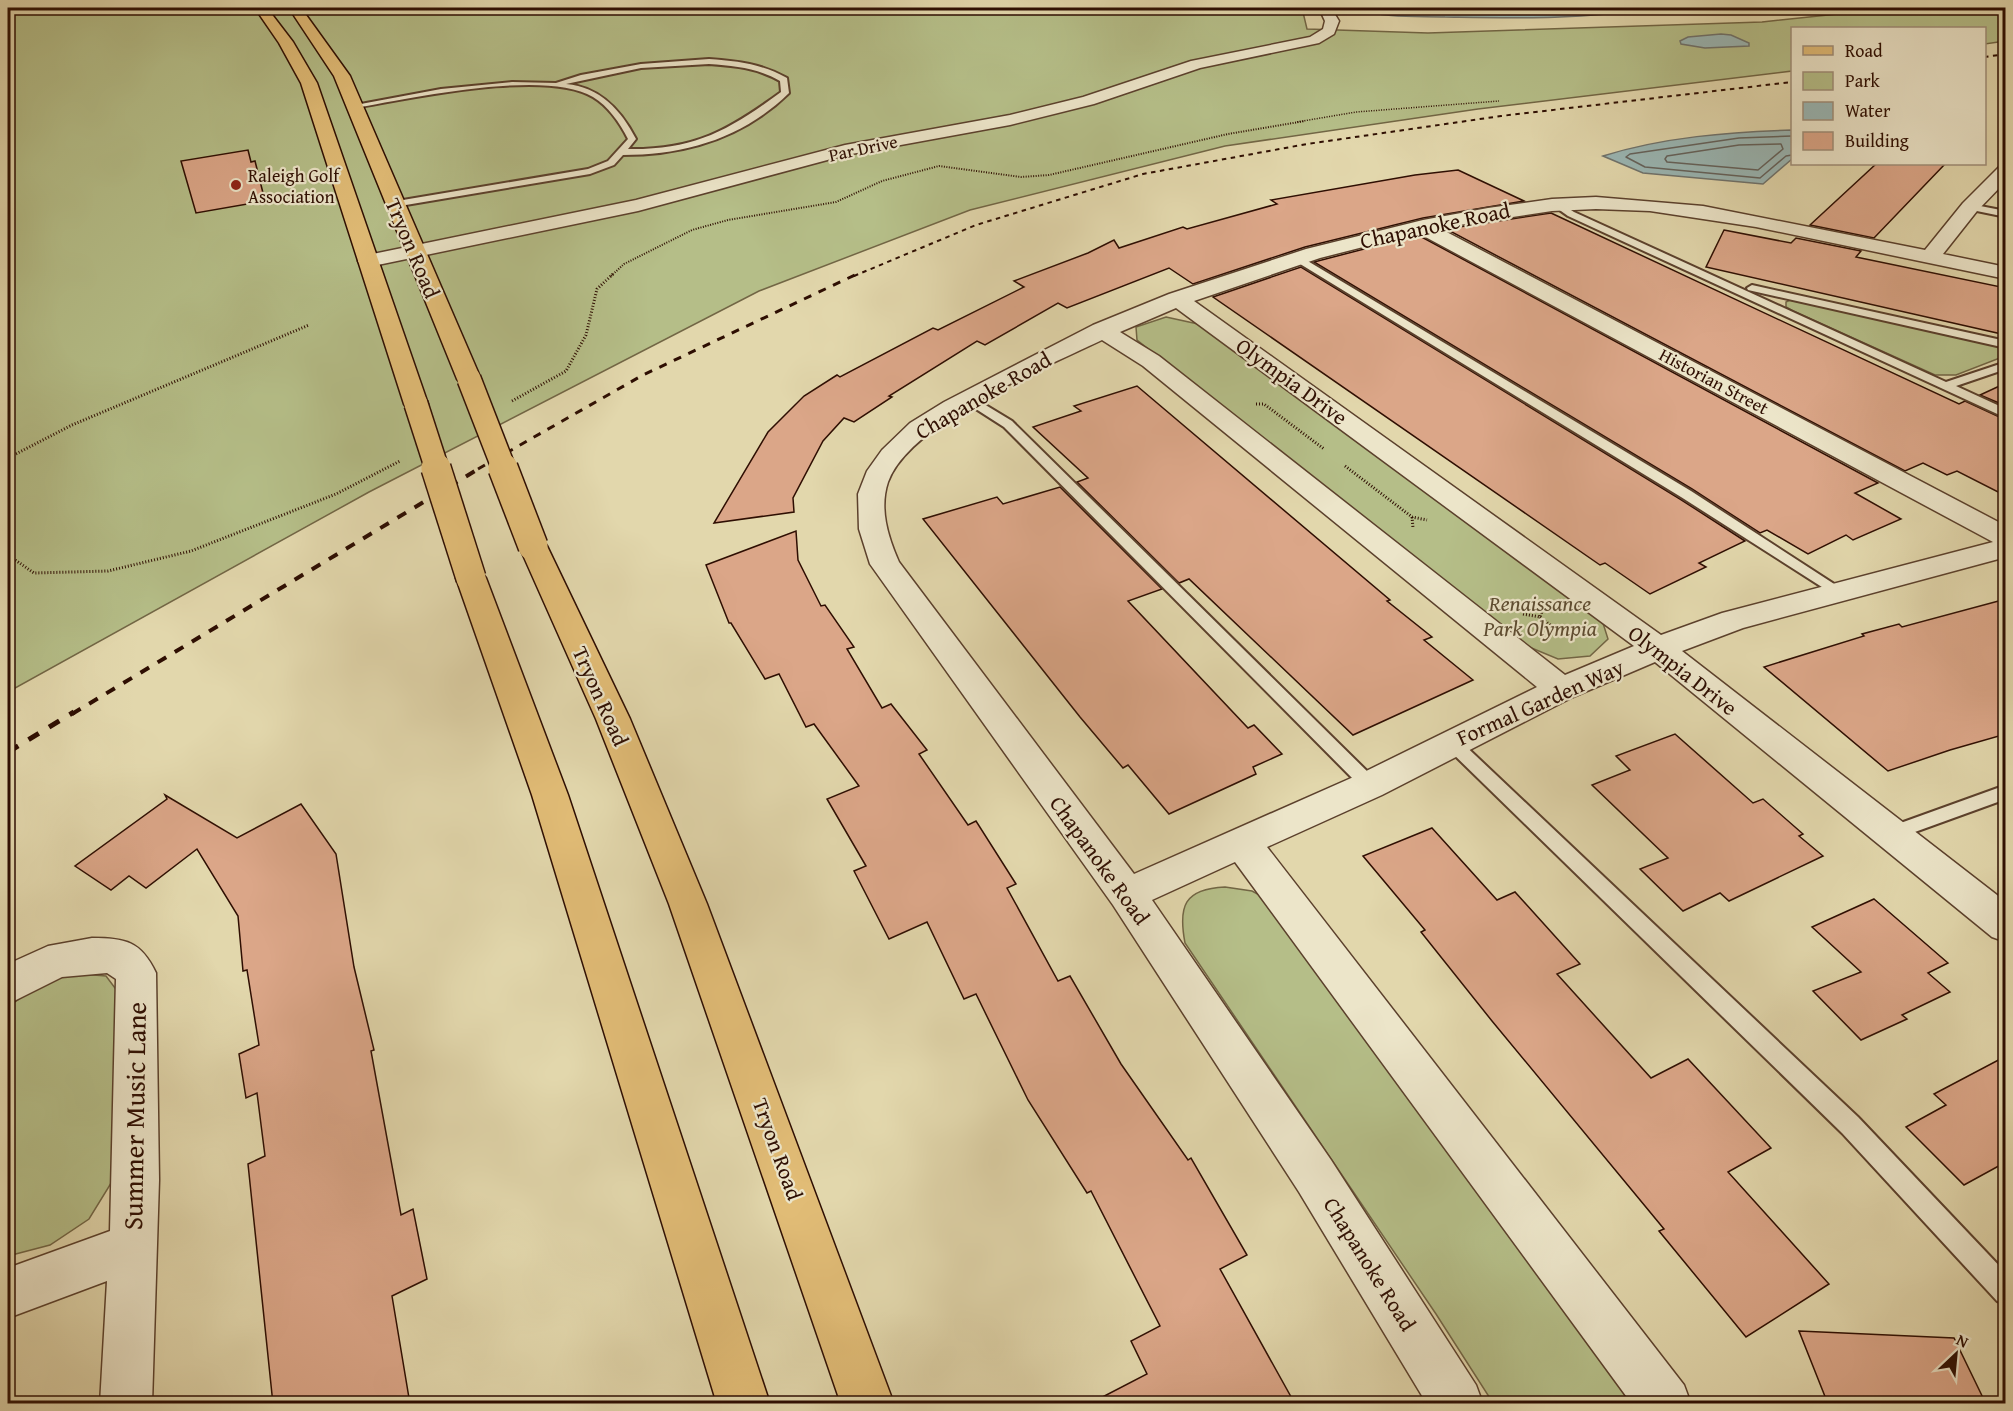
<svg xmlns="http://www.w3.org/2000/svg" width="2013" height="1411" viewBox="0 0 2013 1411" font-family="'Gentium Book Plus',serif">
<rect width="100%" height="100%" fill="#e2d7ac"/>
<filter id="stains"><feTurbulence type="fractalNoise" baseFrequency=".00333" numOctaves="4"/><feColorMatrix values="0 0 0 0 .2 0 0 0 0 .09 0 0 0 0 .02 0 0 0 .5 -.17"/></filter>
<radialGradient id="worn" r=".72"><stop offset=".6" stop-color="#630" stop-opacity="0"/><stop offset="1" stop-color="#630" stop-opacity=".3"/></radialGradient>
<!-- green -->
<g fill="#b5be88" stroke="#726645" stroke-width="1.5">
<path d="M8,8H1302L1307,29L1428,33L1762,22L1895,8H2005V41L1985,44L1984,28H1792V71L1478,109L1225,146L970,210L759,291L369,492L8,692Z"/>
<path d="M1790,300L1991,344L2005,351V356L1956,375H1935L1793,311L1786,307V302Z"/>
<path d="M1166,317L1198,324L1602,620L1608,639L1590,656L1558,659L1522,644L1137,340L1136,327Z"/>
<path d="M1225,887L1252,891L1265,898L1642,1403H1493L1436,1314L1185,943C1178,906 1184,889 1225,887Z"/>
<path d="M82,974L106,976L118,992L113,1180L89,1219L50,1245L8,1256V1007C31,990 52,976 82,974Z"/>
</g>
<!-- water -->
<g fill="#9ab7b5" stroke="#6f736d" stroke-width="1.5">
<path d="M1359,8H1650C1583,20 1513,18 1445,17C1418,16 1384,19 1359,8Z"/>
<path d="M1721,34L1731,35L1749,43V46L1705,48L1681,44L1680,41L1688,37Z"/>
<path d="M1792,130V159L1763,184L1643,173L1603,156C1663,137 1730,132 1792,130Z"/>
</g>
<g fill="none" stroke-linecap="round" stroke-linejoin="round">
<!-- shore -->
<g stroke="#64625c" stroke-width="1.5">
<path d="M1383,8L1464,12L1604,8"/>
<path d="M1792,136L1739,138L1630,154L1626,157L1645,167L1760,178L1786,156L1792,155"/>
<path d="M1781,144L1783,149L1758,170L1667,162L1665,159L1667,156L1739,145Z"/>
</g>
</g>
<!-- building -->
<g fill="#dba688" stroke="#2e0e02" stroke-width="1.5">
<path d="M248,150L251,162L255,161L265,201L196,213L181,161Z"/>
<path d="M1876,164H1945L1874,238L1810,225Z"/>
<path d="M1458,170L1524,201L1423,218L1305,247L1193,284L1169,268L1067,308L1058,303L985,345L977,341L889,396L892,397L854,422L844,418L823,441L793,498L794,512L714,523L768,432L804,396L837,375L840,377L933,328L938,330L1024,287L1014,281L1088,253L1114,240L1119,248L1183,227L1187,229L1277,204L1271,200L1415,175Z"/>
<path d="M1551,213L1959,404L1965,401L2006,420V496L1957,471L1947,475L1923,463L1905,471L1446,229Z"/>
<path d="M1724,230L1791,243L1796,238L1861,251L1856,257L2006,288V335L1706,267Z"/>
<path d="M1418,235L1878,483L1855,493L1901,519L1853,540L1846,535L1808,554L1767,530L1760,533L1692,489L1314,262Z"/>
<path d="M1301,267L1680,499L1745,541L1699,563L1706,567L1650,594L1605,563L1600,565L1213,297Z"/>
<path d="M2006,383V406L1980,395Z"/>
<path d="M1137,386L1390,600L1387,601L1432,637L1424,640L1473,680L1353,735L1189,579L1179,583L1077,482L1088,478L1033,427L1081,411L1074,406Z"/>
<path d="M1060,487L1162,589L1128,601L1248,728L1254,725L1282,754L1253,767L1256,774L1169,814L1128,765L1123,768L1080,717L923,519L997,497L1003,504Z"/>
<path d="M796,531L798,560L821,606L825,605L854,647L847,649L882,708L891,704L927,750L919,754L968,825L976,821L1016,884L1007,888L1058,981L1070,976L1121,1064L1188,1160L1191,1158L1247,1255L1220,1269L1295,1404H1089L1147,1374L1131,1341L1160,1326L1091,1191L1087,1193L1028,1100L976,994L964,999L927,922L889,939L854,871L866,866L827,799L859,786L814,724L806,727L779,674L765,679L731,623H729L706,565Z"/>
<path d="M2006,599V734L1950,750L1888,771L1764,667L1864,636L1862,634L1899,624L1902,627Z"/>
<path d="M1675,734L1753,803L1763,799L1803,834L1799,836L1823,856L1729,901L1720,893L1683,911L1640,869L1668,858L1592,785L1630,770L1616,756Z"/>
<path d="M165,795L237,838L301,804L336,854L354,967L374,1050L371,1051L401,1215L413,1209L427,1279L392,1296L410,1404H273L248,1164L265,1156L257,1093L246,1098L239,1054L259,1045L247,970L243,971L238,916L197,849L146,888L129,876L111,890L75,866L167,799Z"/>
<path d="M1432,828L1497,900L1515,892L1580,964L1557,974L1651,1078L1688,1059L1771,1148L1728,1172L1829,1284L1746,1337L1659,1231L1664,1229L1492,1021L1421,932L1425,930L1363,856Z"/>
<path d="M1874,899L1948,963L1928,973L1950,992L1902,1015L1907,1019L1861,1040L1813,991L1861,972L1812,927Z"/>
<path d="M2006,1056V1162L1964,1185L1906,1127L1946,1105L1934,1094Z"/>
<path d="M1799,1331L1954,1338L1986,1404H1828Z"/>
</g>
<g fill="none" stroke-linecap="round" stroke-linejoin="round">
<!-- service casing -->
<g stroke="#5b402c" stroke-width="4">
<g id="service">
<path d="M709,59C738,61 762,64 787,78L789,93C743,138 686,155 623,155L614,165L590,174L394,207L389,204L391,202L588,169L608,161L628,139C620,123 608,106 593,97C545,68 409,99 354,108L350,106L441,89L512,82L556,83L581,75L641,64ZM709,64C736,66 757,68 780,81L781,92C728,131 694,150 628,149L636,139C621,110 600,87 566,84L641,68Z"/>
<path d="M1557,201L1574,212L1946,382L2006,362V369L1956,386L2006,409V418L1568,216L1554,206L1552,204Z"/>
<path d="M1970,204L2006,211V217L1967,209V205Z"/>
<path d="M1296,254L1691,491L1848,593L1841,598L1836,596L1681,497L1292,259L1291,257Z"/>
<path d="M1752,285L2006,341V348L1748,290L1747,288Z"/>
<path d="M969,395L1012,421L1376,780L1379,785L1376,790H1364L1004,427L965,402L963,399Z"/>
<path d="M1451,736L1457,738L1858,1117L2006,1273V1304L1997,1301L1842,1133L1445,746L1442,742L1445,738Z"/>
<path d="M2006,785V799L1890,841L1884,839L1881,834L1884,829Z"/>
</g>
</g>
<!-- minor casing -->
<g stroke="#5b402c" stroke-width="3">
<g id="minor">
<path d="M1319,8H1331L1339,21L1334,34L1319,43L1200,68L1094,104L1010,125L846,155L638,211L368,267L361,265L358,261L361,257L368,255L636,200L845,145L1010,115L1083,97L1191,61L1310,37L1323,29L1325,21Z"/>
<path d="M2006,165V181L1977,211L1943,254L2006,267V279L1756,227L1650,211L1596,209L1552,211L1439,228L2006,526V557L1743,628L1682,651L2006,902V942L1992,937L1655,662L1573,697L1382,795L1267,847L1684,1385L1691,1404H1632L1235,862L1152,900L1331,1160L1476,1385L1483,1404H1427L1299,1192L1113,905L870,564L859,529L858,494L867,471L882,450L910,423L944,402L1093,325L1169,294L1306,249L1423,220L1488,208L1552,199L1596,197L1703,206L1925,250L1963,203L2000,166ZM1418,233L1993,542L1722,613L1661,635L1194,301L1320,258ZM1176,308L1634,646L1565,675L1159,356L1120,332ZM1102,340L1143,366L1537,687L1358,775L1134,874L899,562C888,537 879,509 888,482C909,423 1046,367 1102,340Z"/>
<path d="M92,938C125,938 141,941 156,973L159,1180L152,1404H100L107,1281L8,1318V1268L110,1231L116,979L107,973L62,977L8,1004V964L48,946Z"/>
</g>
</g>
<!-- primary casing -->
<g stroke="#2e0e02" stroke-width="3">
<g id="primary">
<path d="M255,8H267L293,42L317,83L428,404L425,409L416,411L407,409L404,404L301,83L279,43Z"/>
<path d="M289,8H301L350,76L481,379L477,384H461L457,379L334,76Z"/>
<path d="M533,537L543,540L547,546L630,719L707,904L894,1404H841L669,904L596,719L519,546L523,540Z"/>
<path d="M471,569L481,571L486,578L568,795L770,1404H717L532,795L456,578L461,571Z"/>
</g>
</g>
<!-- path-far2 -->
<path stroke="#2e0e02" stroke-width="1.5" stroke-dasharray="1 1.5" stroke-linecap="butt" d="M1297,122L1356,112L1499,101"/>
<!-- path-far1 -->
<path stroke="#2e0e02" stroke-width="2" stroke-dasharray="1 1.5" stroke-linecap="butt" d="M611,276L624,264L692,230L728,220L836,202L882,181L939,166L1021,177L1049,175L1228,134L1305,121"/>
<!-- path -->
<g stroke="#2e0e02" stroke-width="3" stroke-dasharray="1 2" stroke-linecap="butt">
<path d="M512,401L566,371L586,335L597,289L613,274"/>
<path d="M1256,404H1264L1324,449"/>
<path d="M8,458L72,425L309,325"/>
<path d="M1345,466L1412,517L1427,520"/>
<path d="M8,490L12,456"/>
<path d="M1412,517L1413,528"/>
<path d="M8,555L34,573L108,571L191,551L336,494L400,461"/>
<path d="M1523,614L1540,617L1542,611L1537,601"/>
<path d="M1540,617L1559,632"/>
</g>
<!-- service -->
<use href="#service" fill="#ece5c9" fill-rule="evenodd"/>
<!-- minor -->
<use href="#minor" fill="#ece5c9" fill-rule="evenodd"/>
<!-- primary -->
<use href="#primary" fill="#e1bc76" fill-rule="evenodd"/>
<!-- rail-far3 -->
<g stroke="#2e0e02" stroke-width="2" stroke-dasharray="4.5 4.5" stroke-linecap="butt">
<path d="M1984,57L2006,54"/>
<path d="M854,276L976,225L1143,174L1307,144L1501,116L1792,82"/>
</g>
<!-- rail-far2 -->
<path stroke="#2e0e02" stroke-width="3" stroke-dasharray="8 8" stroke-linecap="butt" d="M478,469L643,375L857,274"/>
<!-- rail-far1 -->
<path stroke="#2e0e02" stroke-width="4" stroke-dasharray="10 10" stroke-linecap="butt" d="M72,714L480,468"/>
<!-- rail -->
<path stroke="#2e0e02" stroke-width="5" stroke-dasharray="12 12" stroke-linecap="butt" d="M8,752L74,712"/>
<!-- primary-bridge-far1 casing -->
<g stroke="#2e0e02" stroke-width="26" stroke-linecap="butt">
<g id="primary-bridge-far1">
<path d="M469,379L504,469"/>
<path d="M416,404L437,469"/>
</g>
</g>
<!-- primary-bridge casing -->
<g stroke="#2e0e02" stroke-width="32" stroke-linecap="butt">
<g id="primary-bridge">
<path d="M436,468L471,578"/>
<path d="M503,468L533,546"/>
</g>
</g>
<!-- primary-bridge-far1 -->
<use href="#primary-bridge-far1" stroke="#e1bc76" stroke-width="23"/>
<!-- primary-bridge -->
<use href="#primary-bridge" stroke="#e1bc76" stroke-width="29"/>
</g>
<!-- markers -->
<circle fill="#8f2418" stroke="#ece5c9" stroke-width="2" cx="236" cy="185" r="6"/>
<g text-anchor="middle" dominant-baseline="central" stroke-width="4.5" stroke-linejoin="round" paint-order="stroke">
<!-- far-street labels -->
<g font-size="18" fill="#2e0e02" stroke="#ece5c9">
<text transform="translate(863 148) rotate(-12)">Par Drive</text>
<text transform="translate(1714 381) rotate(28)">Historian Street</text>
</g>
<!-- far-poi labels -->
<g font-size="18" fill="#2e0e02" stroke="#ece5c9" text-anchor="start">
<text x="248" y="175">Raleigh Golf<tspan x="248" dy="21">Association</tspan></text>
</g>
<!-- street labels -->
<g font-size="22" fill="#2e0e02" stroke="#ece5c9">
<text transform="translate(1435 225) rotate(-12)">Chapanoke Road</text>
<text transform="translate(413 248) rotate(67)">Tryon Road</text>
<text transform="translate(1292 381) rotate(36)">Olympia Drive</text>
<text transform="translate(983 395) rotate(-30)">Chapanoke Road</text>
<text transform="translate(1683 670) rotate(38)">Olympia Drive</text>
<text transform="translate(601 696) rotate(66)">Tryon Road</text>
<text transform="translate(1540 702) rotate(-24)">Formal Garden Way</text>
<text transform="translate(1100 860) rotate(54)">Chapanoke Road</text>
<text transform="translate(778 1149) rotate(70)">Tryon Road</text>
<text transform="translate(1370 1264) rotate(58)">Chapanoke Road</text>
</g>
<!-- park labels -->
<g font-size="22" font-style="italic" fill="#5d4c31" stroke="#ece5c9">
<text x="1540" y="603">Renaissance<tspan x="1540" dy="25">Park Olympia</tspan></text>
</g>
<!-- near-street labels -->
<g font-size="27" fill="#2e0e02" stroke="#ece5c9">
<text transform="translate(134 1116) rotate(-89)">Summer Music Lane</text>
</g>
</g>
<!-- margin -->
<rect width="2013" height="1411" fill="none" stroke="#e2d7ac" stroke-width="30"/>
<rect x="9" y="9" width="1995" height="1393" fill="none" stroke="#2e0e02" stroke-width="3"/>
<rect x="15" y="15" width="1983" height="1381" fill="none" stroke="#2e0e02" stroke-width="1.5"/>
<!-- legend -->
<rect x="1791" y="27" width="195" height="138" fill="#ece5c9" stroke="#a08f79" stroke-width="1.5"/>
<rect x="1803" y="46" width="30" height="9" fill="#e1bc76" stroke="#a08f79" stroke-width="1.5"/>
<text x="1845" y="57" font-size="18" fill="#2e0e02">Road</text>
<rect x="1803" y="72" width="30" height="18" fill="#b5be88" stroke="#a08f79" stroke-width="1.5"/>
<text x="1845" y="87" font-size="18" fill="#2e0e02">Park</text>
<rect x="1803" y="102" width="30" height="18" fill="#9ab7b5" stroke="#a08f79" stroke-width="1.5"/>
<text x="1845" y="117" font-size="18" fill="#2e0e02">Water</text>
<rect x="1803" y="132" width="30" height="18" fill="#dba688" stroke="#a08f79" stroke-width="1.5"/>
<text x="1845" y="147" font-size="18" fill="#2e0e02">Building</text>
<!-- north arrow -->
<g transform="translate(1956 1354) rotate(26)" stroke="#ece5c9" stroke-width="4.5" paint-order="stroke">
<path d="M0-4.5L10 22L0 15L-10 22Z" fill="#2e0e02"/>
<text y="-9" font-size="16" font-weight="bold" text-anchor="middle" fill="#2e0e02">N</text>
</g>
<rect width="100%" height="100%" filter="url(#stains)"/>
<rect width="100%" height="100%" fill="url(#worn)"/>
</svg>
